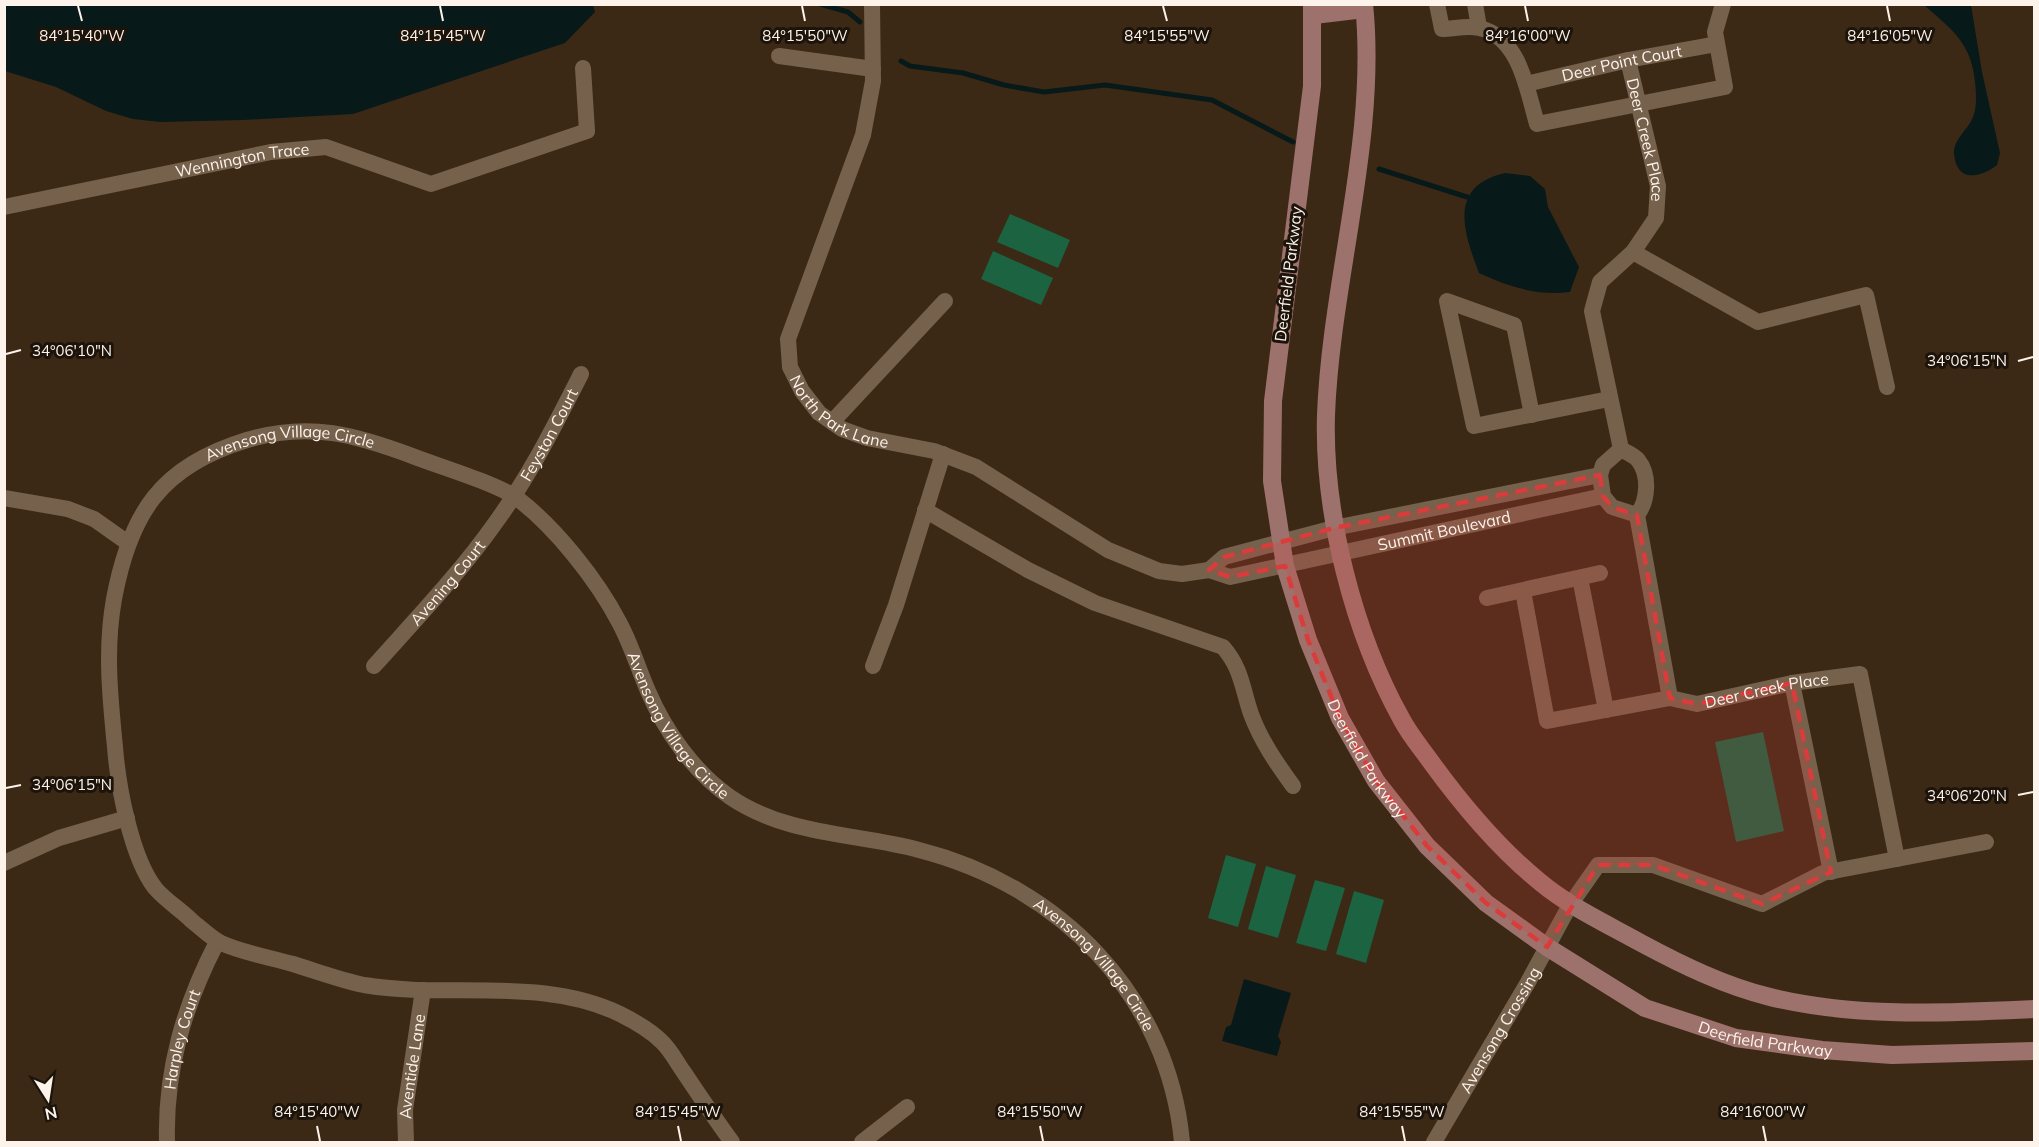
<svg xmlns="http://www.w3.org/2000/svg" width="2039" height="1147" viewBox="0 0 2039 1147" font-family="Mulish,sans-serif">
<rect width="100%" height="100%" fill="#3c2915"/>
<!-- green -->
<g fill="#1b6341">
<path d="M1010,214L1070,240L1058,268L997,242Z"/>
<path d="M993,251L1053,278L1041,305L981,279Z"/>
<path d="M1763,732L1784,831L1736,842L1715,742Z"/>
<path d="M1226,855L1256,864L1238,927L1208,918Z"/>
<path d="M1266,866L1296,875L1278,938L1248,929Z"/>
<path d="M1315,880L1345,888L1326,951L1296,943Z"/>
<path d="M1354,891L1384,900L1366,963L1336,954Z"/>
</g>
<!-- water -->
<g fill="#08191a">
<path d="M593,5L595,12L565,43L353,114L243,120L160,122L133,119L106,111L56,87L5,71V5Z"/>
<path d="M1924,5H1971L1982,72L2000,153L1997,165C1980,178 1957,183 1954,154C1953,138 1970,129 1974,114C1977,105 1976,91 1975,82C1971,42 1952,30 1924,5Z"/>
<path d="M1505,173L1530,176L1545,189L1548,207L1579,267L1570,292C1537,296 1509,287 1479,273C1463,231 1448,186 1505,173Z"/>
<path d="M1244,979L1291,993L1278,1036L1281,1042L1277,1056L1222,1041L1226,1027L1231,1025Z"/>
</g>
<g fill="none" stroke-linecap="round" stroke-linejoin="round">
<!-- stream -->
<g stroke="#08191a" stroke-width="5">
<path d="M820,4L848,12L860,22"/>
<path d="M901,61L910,66L963,73L1004,85L1044,92L1105,85L1212,100L1293,142"/>
<path d="M1379,169L1467,197"/>
</g>
<!-- street -->
<g stroke="#76614c" stroke-width="16">
<path id="s1" d="M872,4L873,81L863,135L788,339L790,367L802,391L819,413L842,429L867,438L934,451L976,467L1108,550L1159,571L1182,574L1209,570"/>
<path d="M1437,4L1442,29C1453,29 1468,25 1479,28C1520,37 1527,90 1537,124L1725,87L1715,32L1723,4"/>
<path d="M1475,4L1479,27"/>
<path d="M779,56L873,69"/>
<path id="s2" d="M1628,60L1658,186L1656,218L1633,252L1600,282L1592,311L1621,449C1626,452 1634,455 1638,460C1650,475 1648,501 1637,515L1670,698L1697,704L1792,683L1860,674L1897,859"/>
<path id="s3" d="M1526,84L1628,60L1717,44"/>
<path id="s4" d="M4,207L271,152L326,147L431,184L587,131L583,68"/>
<path d="M1633,252L1758,322L1866,295L1887,387"/>
<path d="M1532,415L1514,325L1447,301L1474,426L1609,399"/>
<path d="M832,422L945,301"/>
<path d="M1621,449L1603,465L1600,475L1603,496L1612,507L1637,515"/>
<path id="s5" d="M1600,475L1334,528L1224,557L1209,570L1230,577L1603,496"/>
<path d="M4,498L68,509L94,519L128,543"/>
<path d="M925,510L1028,570L1095,603L1223,647C1242,669 1242,688 1251,714C1261,741 1277,764 1293,786"/>
<path d="M1580,578L1606,710"/>
<path d="M1523,591L1547,721L1670,698"/>
<path d="M1487,598L1600,573"/>
<path id="s6" d="M374,666C416,619 460,573 496,522C530,475 555,425 581,374"/>
<path d="M873,666L896,605L943,454"/>
<path d="M1792,683L1831,872"/>
<path d="M4,863L59,838L127,818"/>
<path id="s7" d="M167,1142C165,1070 184,1006 217,942"/>
<path id="s8" d="M406,1142L405,1110L423,990"/>
<path id="s9" d="M732,1142C715,1119 699,1095 683,1071C676,1061 670,1049 661,1041C650,1030 634,1021 620,1014C541,976 448,999 364,985C340,980 316,971 293,964C269,957 243,953 221,943C211,938 201,928 192,921C181,910 165,900 155,888C131,857 118,786 115,747C110,697 105,649 114,599C130,513 161,466 247,440C309,421 357,435 415,457C441,467 498,484 518,499C556,528 597,580 619,622C631,644 638,668 648,691C665,731 694,772 730,797C787,836 856,833 919,850C1060,886 1168,995 1182,1142"/>
<path d="M862,1142L907,1107"/>
<path id="s10" d="M1434,1142L1527,984L1570,905L1598,865H1653L1762,904L1823,873L1986,842"/>
</g>
<!-- secondary -->
<g stroke="#9e726c" stroke-width="18">
<path id="s11" d="M1312,4V86L1273,401L1272,481L1285,566L1308,640L1340,718L1376,781L1427,846L1486,903L1547,947L1645,1008L1736,1038L1822,1050L1892,1055L2034,1051"/>
<path d="M1364,4C1378,139 1331,280 1326,415C1323,514 1354,634 1402,720C1410,735 1421,748 1431,762C1463,806 1498,848 1540,882C1570,907 1607,924 1641,943C1682,965 1725,986 1770,997C1857,1018 1946,1013 2034,1009"/>
<path d="M1314,15L1364,9"/>
</g>
</g>
<!-- marked area -->
<path fill="#da3c3b" fill-opacity="0.2" stroke="#da3c3b" stroke-width="4.5" stroke-dasharray="12 8" stroke-linejoin="round" d="M1600,475L1603,496L1612,507L1637,515L1670,698L1697,704L1792,683L1831,872L1762,904L1653,865H1598L1547,947L1486,903L1427,846L1376,781L1340,718L1308,640L1285,566L1230,577L1209,570L1224,557L1334,528Z"/>
<!-- ticks -->
<path fill="none" stroke="#fdf3ea" stroke-width="2" d="M78,6L82,21M440,6L443,21M802,6L805,21M1163,6L1167,21M1525,6L1528,21M1887,6L1890,21M6,354L21,350M2018,361L2033,357M6,788L21,785M2018,795L2033,792M317,1126L320,1141M678,1126L681,1141M1040,1126L1043,1141M1402,1126L1405,1141M1763,1126L1766,1141"/>
<g text-anchor="middle" dominant-baseline="central" stroke-width="6" stroke-linejoin="round" paint-order="stroke">
<!-- street labels -->
<g font-size="16" fill="#fdf3ea" stroke="#1c140b">
<text stroke="none"><textPath href="#s3" startOffset="98">Deer Point Court</textPath></text>
<text stroke="none"><textPath href="#s2" startOffset="82">Deer Creek Place</textPath></text>
<text stroke="none"><textPath href="#s4" startOffset="243">Wennington Trace</textPath></text>
<text transform="translate(1288 274) rotate(-83)">Deerfield Parkway</text>
<text stroke="none"><textPath href="#s1" startOffset="448">North Park Lane</textPath></text>
<text stroke="none"><textPath href="#s6" startOffset="291">Feyston Court</textPath></text>
<text stroke="none"><textPath href="#s9" startOffset="1228">Avensong Village Circle</textPath></text>
<text stroke="none"><textPath href="#s5" startOffset="646">Summit Boulevard</textPath></text>
<text stroke="none"><textPath href="#s6" startOffset="111">Avening Court</textPath></text>
<text stroke="none"><textPath href="#s2" startOffset="782">Deer Creek Place</textPath></text>
<text stroke="none"><textPath href="#s9" startOffset="1750">Avensong Village Circle</textPath></text>
<text stroke="none"><textPath href="#s11" startOffset="776">Deerfield Parkway</textPath></text>
<text stroke="none"><textPath href="#s9" startOffset="2253">Avensong Village Circle</textPath></text>
<text stroke="none"><textPath href="#s10" startOffset="130">Avensong Crossing</textPath></text>
<text stroke="none"><textPath href="#s11" startOffset="1280">Deerfield Parkway</textPath></text>
<text stroke="none"><textPath href="#s7" startOffset="104">Harpley Court</textPath></text>
<text stroke="none"><textPath href="#s8" startOffset="76">Aventide Lane</textPath></text>
</g>
</g>
<g font-size="15" text-anchor="middle" fill="#fdf3ea" stroke="#1c140b" stroke-width="6" stroke-linejoin="round" paint-order="stroke">
<text x="82" y="41">84°15'40"W</text>
<text x="443" y="41">84°15'45"W</text>
<text x="805" y="41">84°15'50"W</text>
<text x="1167" y="41">84°15'55"W</text>
<text x="1528" y="41">84°16'00"W</text>
<text x="1890" y="41">84°16'05"W</text>
<text x="72" y="356">34°06'10"N</text>
<text x="1967" y="366">34°06'15"N</text>
<text x="72" y="790">34°06'15"N</text>
<text x="1967" y="801">34°06'20"N</text>
<text x="317" y="1117">84°15'40"W</text>
<text x="678" y="1117">84°15'45"W</text>
<text x="1040" y="1117">84°15'50"W</text>
<text x="1402" y="1117">84°15'55"W</text>
<text x="1763" y="1117">84°16'00"W</text>
</g>
<!-- border -->
<rect width="2039" height="1147" fill="none" stroke="#fdf3ea" stroke-width="12"/>
<!-- north arrow -->
<g transform="translate(48 1099) rotate(168)" stroke="#1c140b" stroke-width="4.5" paint-order="stroke">
<path d="M0-4.5L10 22L0 15L-10 22Z" fill="#fdf3ea"/>
<text y="-9" font-size="16" font-weight="bold" text-anchor="middle" fill="#fdf3ea">N</text>
</g>
</svg>
